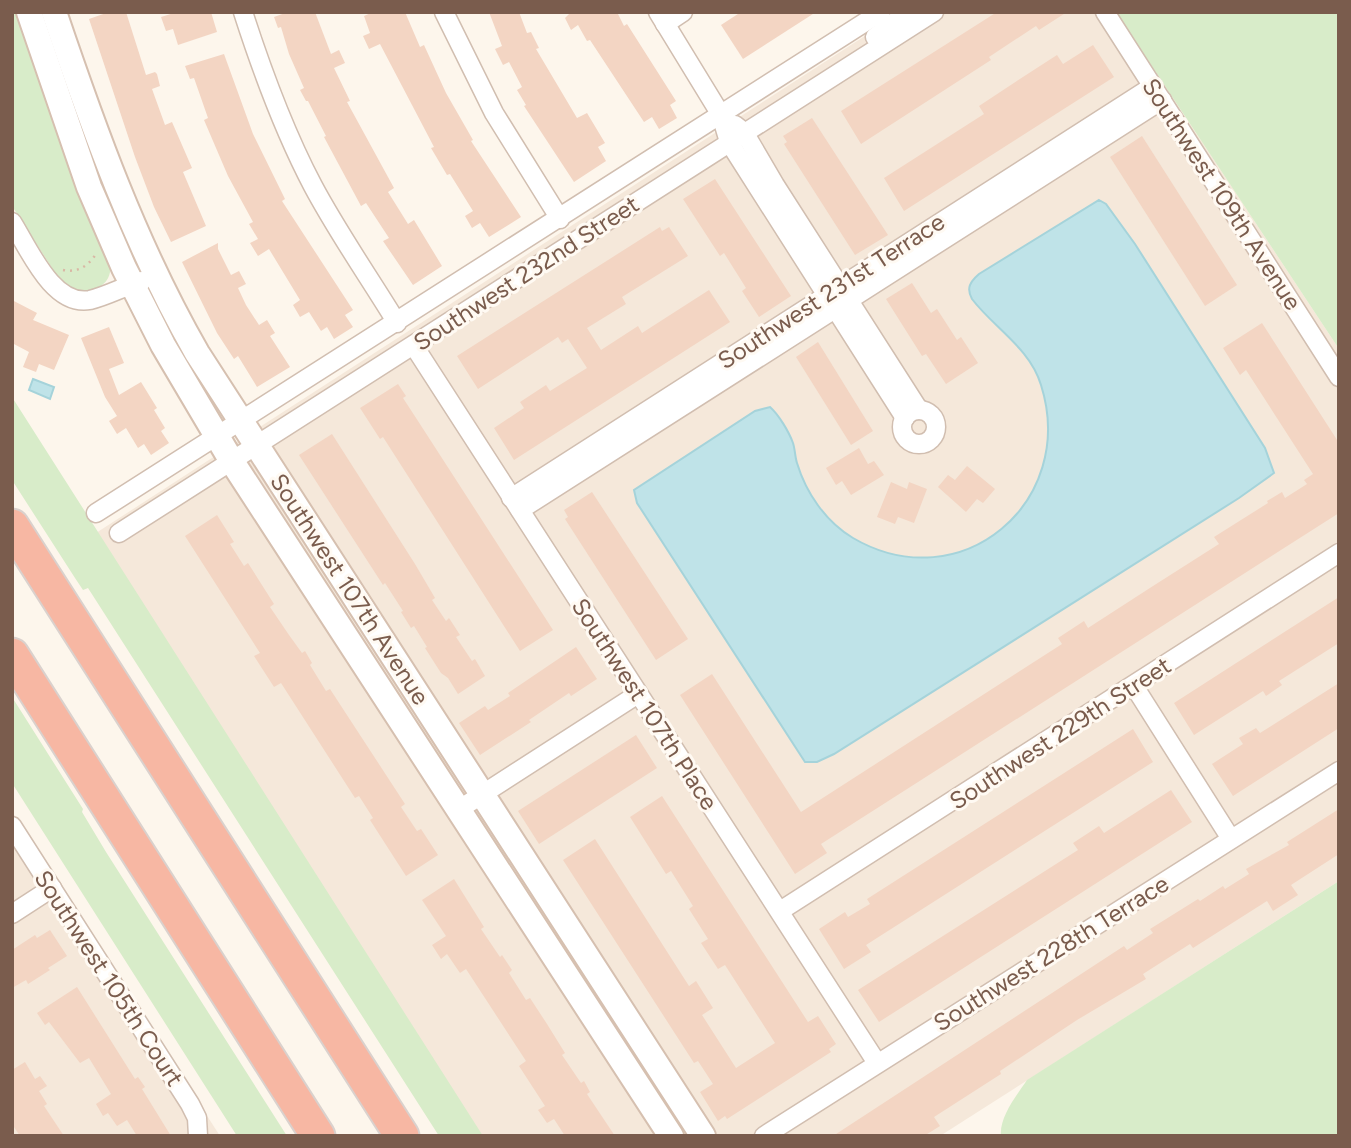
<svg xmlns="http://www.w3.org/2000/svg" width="1351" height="1148" viewBox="0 0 1351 1148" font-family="Figtree,sans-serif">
<rect width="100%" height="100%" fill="#fdf6ec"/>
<!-- residential -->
<g fill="#f5e8da">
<path d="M902,12H1116L1339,349V881L940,1136H482L96,533Z"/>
<path d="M12,812L220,1136H12Z"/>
</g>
<!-- green -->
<g fill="#d8ecc9">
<path d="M12,12H16C35,68 54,124 76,179C83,199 90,219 99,239C102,245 107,251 109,258C118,290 82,299 61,282L12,206Z"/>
<path d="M1116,12H1339V349Z"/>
<path d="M12,397L483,1136H439L88,588L83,590L75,578L12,480Z"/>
<path d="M12,697L83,809L82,812L106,852L287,1136H237L12,783Z"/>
<path d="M1339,881V1136H1001C999,1117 1017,1095 1027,1080Z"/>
</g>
<!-- water -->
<g fill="#bfe3e8" stroke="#a5d3da" stroke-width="2">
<path d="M1099,200L1106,204L1135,244L1265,448L1274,473L1239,498L834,754L817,762H805L637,503L634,490L755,411L770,407C779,415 789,432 793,443C795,449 795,457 797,463C806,493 826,522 853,538C961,601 1078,502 1041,385C1030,348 994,328 972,299C966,288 970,282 979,274Z"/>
<path d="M33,379L54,387L50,399L29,390Z"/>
</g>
<!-- building -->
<g fill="#f3d5c3">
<path d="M109,12H126L146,75L155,72L157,74L160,86L152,89L165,125L172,122L192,168L183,172L206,226L171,242L154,207L135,157L89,19Z"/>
<path d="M177,12H211L217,32L178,45L173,29L166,31L161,17Z"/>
<path d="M288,12H315L331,54L339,50L345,63L334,68L350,101L347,102L394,188L388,192L408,224L414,220L442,266L413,285L383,241L389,238L366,203L361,206L324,137L326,136L308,101H306L300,90L304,88L289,54L281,27L278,28L274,17Z"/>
<path d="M373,12H405L420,47L424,45L446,93L473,140L471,141L521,217L489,237L480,223L472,228L465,216L473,211L450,174L447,175L431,148L434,147L380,44L369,49L363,36L370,33L364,16Z"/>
<path d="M489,12H519L527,33L531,32L539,48L536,49L577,118L587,113L605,143L598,147L606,161L574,182L524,106L526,105L517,90L522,87L509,62L503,65L495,49L502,46Z"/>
<path d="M571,12H617L624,26L627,24L676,101L670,105L677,118L659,129L652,117L644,122L590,40L587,41L578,25L571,30L565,18Z"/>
<path d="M741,12H816L743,59L721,25Z"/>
<path d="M997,12H1067L1039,30L1036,26L989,57L991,60L861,144L841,111Z"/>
<path d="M1093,45L1114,77L904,211L884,178L984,114L979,106L1026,75L1057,55L1063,64Z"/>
<path d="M224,54L253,134L285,199L282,201L353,310L345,315L353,327L334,339L327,327L321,331L309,312L300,317L293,305L300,300L269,249L258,256L250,243L258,239L249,224L253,222L228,176L204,120L208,118L194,78L190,79L185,66Z"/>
<path d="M812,118L888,235L855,255L784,144L787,142L783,136Z"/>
<path d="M1142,136L1237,285L1205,306L1110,157Z"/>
<path d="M715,179L791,296L759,317L742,291L746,288L724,253L720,256L683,199Z"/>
<path d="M660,227L662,231L669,227L688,256L622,297L626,304L587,328L601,350L638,326L642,333L709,290L730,322L514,460L494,428L524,408L520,402L546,385L550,391L587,368L568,339L562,343L558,337L478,389L457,356Z"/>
<path d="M218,243V249L231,275L239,271L246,284L238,288L246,305L259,325L267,320L275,333L270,336L290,367L257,387L238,356L234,359L217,333L182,262Z"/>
<path d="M912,283L931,313L937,309L957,340L961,337L978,363L946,384L926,354L922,356L886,299Z"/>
<path d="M12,300L37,313L33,320L69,335L54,370L39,364L36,372L23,367L29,352L12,343Z"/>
<path d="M1262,323L1339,443V513L821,844L827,853L795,874L680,695L712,674L801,812L1062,644L1058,638L1084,621L1088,628L1153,586L1219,544L1214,537L1268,503L1267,501L1282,492L1285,498L1307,484L1304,480L1313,474L1246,370L1240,375L1223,348Z"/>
<path d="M109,327L124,363L109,369L119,395L141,382L157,408L154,410L165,428L161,431L169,443L151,455L144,444L138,448L126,428L117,434L109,421L117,416L105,397L81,338Z"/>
<path d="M818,342L873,431L851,445L796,357Z"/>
<path d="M398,384L406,396L403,398L418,421L553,630L520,651L383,437L380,439L360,408Z"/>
<path d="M332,434L415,564L435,598L432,600L446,621L449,618L460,635L456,637L472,661L475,659L485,676L458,694L448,678L441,673L425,648L427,647L414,626L411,628L401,612L403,611L385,583L383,585L299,455Z"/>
<path d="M859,448L868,464L874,461L884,475L851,495L842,481L836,485L826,468Z"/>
<path d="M967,466L995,489L983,503L977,499L966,512L938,487L948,475L955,480Z"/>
<path d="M891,482L907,489L909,482L927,489L914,523L898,517L895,524L877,517Z"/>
<path d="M592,492L688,639L656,660L565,519L568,517L564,510Z"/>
<path d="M217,515L234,542L230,544L244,566L248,563L274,604L270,607L289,635L302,653L305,651L312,663L310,665L326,691L330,689L405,804L401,807L417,831L421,829L438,855L406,876L370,820L373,818L359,796L355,798L281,683L274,687L254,656L260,653L185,536Z"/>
<path d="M1339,597V643L1279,681L1282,685L1266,696L1263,691L1194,735L1174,703Z"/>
<path d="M576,647L597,679L571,696L569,693L529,720L531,722L480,755L459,723L485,706L488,710L510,696L508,693Z"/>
<path d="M1339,683V728L1233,796L1212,764L1243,744L1239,738L1256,728L1260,733Z"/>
<path d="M1133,729L1153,762L866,945L871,952L844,969L819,929L845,912L848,917L870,904L867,899Z"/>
<path d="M636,735L657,768L539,844L518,811Z"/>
<path d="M1171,790L1192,822L879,1022L858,990L1078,850L1073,843L1099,826L1104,833Z"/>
<path d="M662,796L808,1022L818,1016L836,1044L829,1049L831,1052L727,1119L725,1116L718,1121L700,1092L713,1084L698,1061L694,1063L563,860L595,839L689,986L696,981L713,1008L702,1015L736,1068L775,1043L725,965L718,969L701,943L708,939L689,909L693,906L671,871L666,874L630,817Z"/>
<path d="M1339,809V854L1291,885L1298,895L1273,911L1267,901L1193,948L1190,944L1143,974L1146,979L1077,1020L1000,1071L1001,1074L934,1117L940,1126L924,1136H833L1124,946L1127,950L1153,933L1150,929L1198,899L1200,901L1223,886L1225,889L1249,874L1246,869L1289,845L1287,842Z"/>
<path d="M454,879L484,927L481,929L500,957L502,955L512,970L509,973L526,1000L530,998L547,1024L565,1053L562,1055L581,1083L584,1081L590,1092L587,1094L615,1136H565L554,1119L547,1123L538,1110L545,1106L519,1066L526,1061L466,969L460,973L447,954L441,959L432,945L446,936L422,900Z"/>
<path d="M50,930L67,956L48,968L50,970L28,984L26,980L12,988V950L35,935L37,938Z"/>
<path d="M77,987L135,1079L138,1077L145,1087L142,1089L171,1136H137L127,1120L117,1126L108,1113L103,1116L96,1104L111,1094L89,1058L80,1063L49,1022L45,1025L37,1013Z"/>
<path d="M25,1062L35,1079L40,1076L47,1086L39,1091L47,1104L44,1106L64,1136H20L12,1124V1070Z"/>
</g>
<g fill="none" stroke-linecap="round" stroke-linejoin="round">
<defs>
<g id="street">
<path d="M243,12C262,71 284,131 313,186C338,233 369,277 397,323"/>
<path d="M444,12L494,113L560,219"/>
<path d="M658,12L721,115L729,142L905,418"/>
<path d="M1105,12L1339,377"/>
<path d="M665,24L683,12"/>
<path d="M875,37L908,12"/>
<path d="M735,125L744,132L775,185L919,410"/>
<path d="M12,222C29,249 53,307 90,300C107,296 125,286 142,281"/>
<path d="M414,346L877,1063"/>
<circle cx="919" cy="427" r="17"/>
<path d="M511,498L1153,86"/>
<path d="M520,510L1162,100"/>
<path d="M96,513L881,12"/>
<path d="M119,533L934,12"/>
<path d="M1134,686L1231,839"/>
<path d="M458,810L638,694"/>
<path d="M12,826L190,1104L197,1118L198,1136"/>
<path d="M780,911L1339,553"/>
<path d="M12,914L52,888"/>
<path d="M764,1136L1339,771"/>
</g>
<g id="secondary">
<path d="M29,12L89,187L124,268L163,345L231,460L671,1136"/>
<path d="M54,12C94,130 135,245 197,353L703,1136"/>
</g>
<g id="highway">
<path d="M12,526L402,1136"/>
<path d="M12,655L318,1136"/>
</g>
</defs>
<!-- street casing -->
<use href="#street" stroke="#d1beb0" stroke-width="21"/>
<!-- secondary casing -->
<use href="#secondary" stroke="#d6c0b0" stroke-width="28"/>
<!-- highway casing -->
<use href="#highway" stroke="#dad1cd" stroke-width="37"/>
<!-- path -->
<path stroke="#d9b8a5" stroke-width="2.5" stroke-dasharray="2 5" stroke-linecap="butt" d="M63,270C78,273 88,266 96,254"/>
<!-- street -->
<use href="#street" stroke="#fff" stroke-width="18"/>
<!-- secondary -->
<use href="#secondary" stroke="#fff" stroke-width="24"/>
<!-- highway -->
<use href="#highway" stroke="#f7b7a3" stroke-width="33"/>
</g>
<g text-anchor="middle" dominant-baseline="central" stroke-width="6" stroke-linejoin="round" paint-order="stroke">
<!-- street labels -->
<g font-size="24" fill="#7a5c4d" stroke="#fffaf3">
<text transform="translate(1222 194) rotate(57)">Southwest 109th Avenue</text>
<text transform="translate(526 273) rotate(-33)">Southwest 232nd Street</text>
<text transform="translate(831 291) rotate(-33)">Southwest 231st Terrace</text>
<text transform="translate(350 589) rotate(57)">Southwest 107th Avenue</text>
<text transform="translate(645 704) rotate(57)">Southwest 107th Place</text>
<text transform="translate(1060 733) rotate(-33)">Southwest 229th Street</text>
<text transform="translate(1051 953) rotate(-32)">Southwest 228th Terrace</text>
<text transform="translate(109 978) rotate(57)">Southwest 105th Court</text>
</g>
</g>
<!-- border -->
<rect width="1351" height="1148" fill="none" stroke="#7a5c4d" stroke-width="28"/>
</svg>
